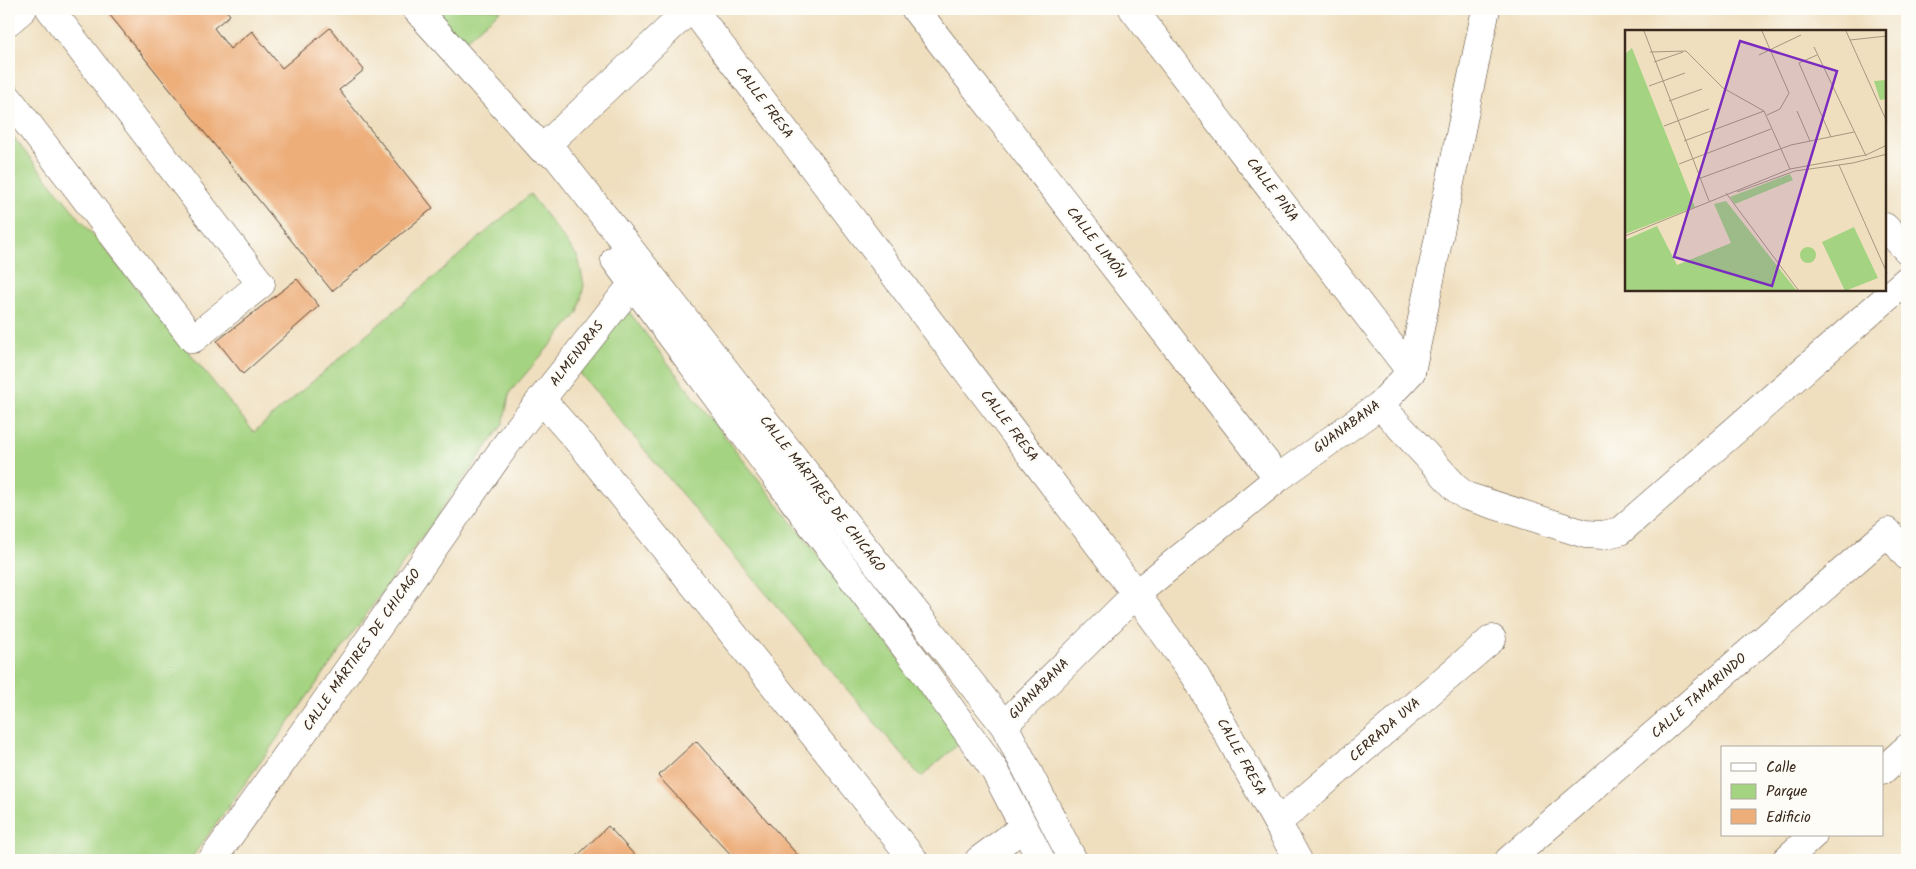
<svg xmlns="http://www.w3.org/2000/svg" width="1916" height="869" viewBox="0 0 1916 869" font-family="Kalam,sans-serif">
<rect width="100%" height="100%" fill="#fdfcf7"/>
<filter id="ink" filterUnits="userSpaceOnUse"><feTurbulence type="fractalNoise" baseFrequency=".02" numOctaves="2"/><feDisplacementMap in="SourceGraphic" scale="10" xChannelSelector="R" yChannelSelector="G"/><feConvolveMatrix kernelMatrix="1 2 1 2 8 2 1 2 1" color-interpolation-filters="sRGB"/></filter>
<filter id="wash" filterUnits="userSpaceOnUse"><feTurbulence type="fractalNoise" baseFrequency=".0096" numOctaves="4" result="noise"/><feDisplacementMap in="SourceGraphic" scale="20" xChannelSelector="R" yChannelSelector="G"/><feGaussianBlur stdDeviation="1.12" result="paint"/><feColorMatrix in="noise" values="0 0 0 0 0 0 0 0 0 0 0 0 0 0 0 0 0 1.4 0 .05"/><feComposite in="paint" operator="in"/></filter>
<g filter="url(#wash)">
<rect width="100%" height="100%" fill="#efdfbf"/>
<!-- green -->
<g fill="#a4d381" stroke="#707e50">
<path d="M424,9H502L455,49Z"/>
<path d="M9,132L254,432L530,194L578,257L584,285L578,313L510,392L503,424L190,860H9Z"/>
<path d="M627,309L693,396L963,740L921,777L578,371Z"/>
</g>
<g id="blocks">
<!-- building -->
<g fill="#edae7a">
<path d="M105,9H225L230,15L214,28L230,49L252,31L282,68L330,28L364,70L339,90L433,208L332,291Z"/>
<path d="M297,279L319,306L243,374L217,341Z"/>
<path d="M696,741L802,860H736L658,776Z"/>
<path d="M608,826L639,860H573Z"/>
</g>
</g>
</g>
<g filter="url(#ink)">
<use href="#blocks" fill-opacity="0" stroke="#564536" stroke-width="1"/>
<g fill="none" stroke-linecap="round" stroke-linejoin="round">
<defs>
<g id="minor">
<path d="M416,9L542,149L556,155L1004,725L1073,860"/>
<path d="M693,9L1136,594L1196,677L1298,860"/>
<path d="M915,9L1278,478"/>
<path d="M1133,9L1411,372"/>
<path d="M9,21L23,9"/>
<path d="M9,99L193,339L261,284L50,9"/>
<path d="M542,149L690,9"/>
<path d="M1885,227L1907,250"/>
<path d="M615,260L793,500L925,673L995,771L1041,860"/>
<path d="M541,399L586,450L914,860"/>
<path d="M1380,405L1458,490L1466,496L1585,534L1603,535L1620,531L1907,280"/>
<path d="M1004,725L1136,594L1278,478L1380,405L1411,372L1486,9"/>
<path d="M1882,771L1907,748"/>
<path d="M1278,822L1492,639"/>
<path d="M212,860L326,701L510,439L643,271"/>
<path d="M979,860L1024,827"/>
<path d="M1509,860L1888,532L1907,556"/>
<path d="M1786,860L1813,835"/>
</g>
</defs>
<!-- minor casing -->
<use href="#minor" stroke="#564536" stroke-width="29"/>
<!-- minor -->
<use href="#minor" stroke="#fff" stroke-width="28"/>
</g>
</g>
<g text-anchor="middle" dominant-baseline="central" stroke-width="4.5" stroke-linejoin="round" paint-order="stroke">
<!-- street labels -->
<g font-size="14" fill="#3b2a1e" stroke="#fdfcf7">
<text transform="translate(764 103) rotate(53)">CALLE FRESA</text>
<text transform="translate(1272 190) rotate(53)">CALLE PIÑA</text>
<text transform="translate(1096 243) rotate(52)">CALLE LIMÓN</text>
<text transform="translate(577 354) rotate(-52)">ALMENDRAS</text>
<text transform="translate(1009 426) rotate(53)">CALLE FRESA</text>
<text transform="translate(1347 427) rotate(-36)">GUANABANA</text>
<text transform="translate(822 494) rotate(52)">CALLE MÁRTIRES DE CHICAGO</text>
<text transform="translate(362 650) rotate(-55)">CALLE MÁRTIRES DE CHICAGO</text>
<text transform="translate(1039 689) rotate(-45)">GUANABANA</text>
<text transform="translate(1699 696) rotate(-41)">CALLE TAMARINDO</text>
<text transform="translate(1385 730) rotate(-41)">CERRADA UVA</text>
<text transform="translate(1241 757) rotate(61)">CALLE FRESA</text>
</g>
</g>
<!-- overview -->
<g transform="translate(1625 30)">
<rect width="261" height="261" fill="#efdfbf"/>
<path d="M7,18L70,177L0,204V24ZM261,50V69L255,70L249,51ZM165,144L168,150L110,174L105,167ZM101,171L172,261H0V210L32,196L52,235L106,213L89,174ZM229,197L253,248L220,261L197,212ZM175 225a8 8 0 1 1 16 0a8 8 0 1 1-16 0Z" fill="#a4d381"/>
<path fill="none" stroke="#a7977f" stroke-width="1" d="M19,1L84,171M137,1L164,63L155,79L142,85M221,1L262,92M225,10L262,6M189,17L241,126M61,21L98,58L139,81L165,139M25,22L61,21M134,25L176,5M192,25L174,33L206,107M29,32L58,22M24,56L60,43M44,71L77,59M172,81L185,111M39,96L84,79M59,111L139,81M54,134L146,99M214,135L262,243M73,149L166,115L229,102M112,162L170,141L228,133L262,124M101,163L174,261M0,206L165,139L241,125L262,115"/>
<path fill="#7b2cbf" fill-opacity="0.15" stroke="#7b2cbf" stroke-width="2.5" d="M115,11L212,41L147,256L49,227Z"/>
<rect width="261" height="261" fill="none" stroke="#3b2a1e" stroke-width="2.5"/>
</g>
<!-- margin -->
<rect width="1916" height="869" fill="none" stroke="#fdfcf7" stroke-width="30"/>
<!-- legend -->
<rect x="1721" y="746" width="162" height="90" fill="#fdfcf7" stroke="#afa8a0"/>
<rect x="1731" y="763" width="25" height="8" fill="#ffffff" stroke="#afa8a0"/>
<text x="1766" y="772" font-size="15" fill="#3b2a1e">Calle</text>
<rect x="1731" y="784" width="25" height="15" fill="#a4d381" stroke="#afa8a0"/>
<text x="1766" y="796" font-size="15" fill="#3b2a1e">Parque</text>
<rect x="1731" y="809" width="25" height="15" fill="#edae7a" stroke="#afa8a0"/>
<text x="1766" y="822" font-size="15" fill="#3b2a1e">Edificio</text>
</svg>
